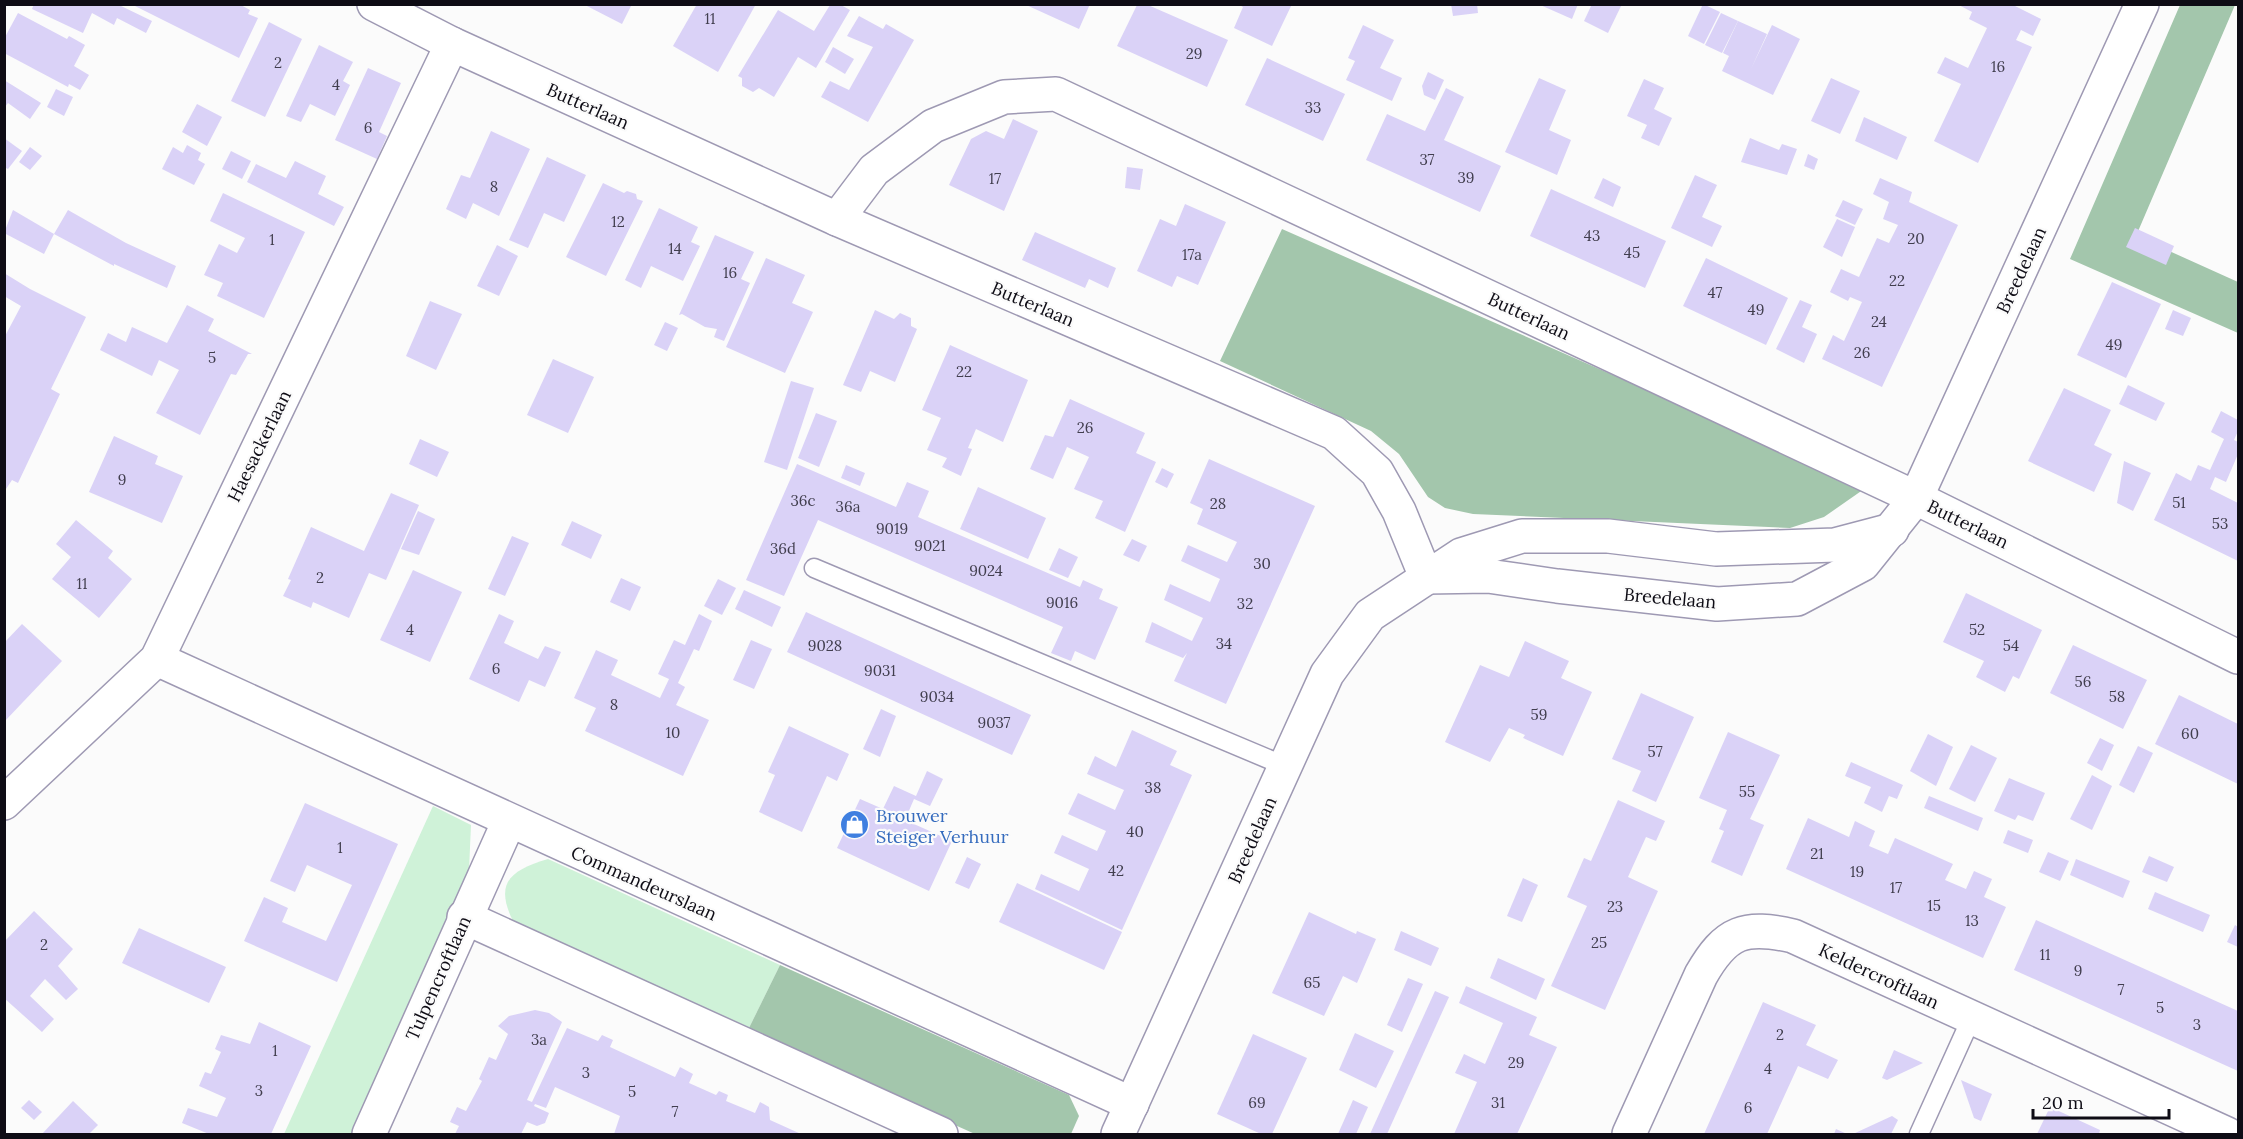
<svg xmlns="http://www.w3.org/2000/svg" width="2243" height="1139" viewBox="0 0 2243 1139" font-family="Lora,serif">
<rect width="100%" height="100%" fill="#fbfbfb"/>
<!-- green -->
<g fill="#cff2d8">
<path d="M433,806L471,825L469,870L351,1134H284Z"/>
<path d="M548,859L780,965L747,1032L515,925C494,885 507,871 548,859Z"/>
</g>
<!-- forest -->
<g fill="#a3c6ac">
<path d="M2180,5H2235L2136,236L2238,282V333L2070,259Z"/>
<path d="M1282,229L1867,487L1824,517L1790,528L1473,514L1445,508L1428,497L1399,454L1371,431L1220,361Z"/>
<path d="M780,965L1069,1095L1079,1116L1071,1134H975L747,1032Z"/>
</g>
<!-- building -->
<g fill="#dad2f7">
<path d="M34,4H117L152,21L146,33L117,18L114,25L92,13L83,33L32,9Z"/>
<path d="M131,4H239L250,10L248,14L258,18L239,58Z"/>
<path d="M583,4H632L622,24Z"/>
<path d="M697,4H756L718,72L673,46Z"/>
<path d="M1024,4H1090L1079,29Z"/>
<path d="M1238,4H1292L1272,46L1234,28L1243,7Z"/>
<path d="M1451,4H1477L1478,13L1453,16Z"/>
<path d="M1538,4H1578L1572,19Z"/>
<path d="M1592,4H1622L1608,33L1584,21Z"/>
<path d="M1703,4L1720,12L1704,44L1688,36Z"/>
<path d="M1957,4H2011L2041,19L2033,36L2021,30L2016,40L2032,47L1978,163L1934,141L1961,84L1937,73L1945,57L1968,68L1987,28L1969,19L1972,12Z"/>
<path d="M830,5H841L850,10L816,68L798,57L774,97L759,88L753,92L742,86V78L738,76L778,10L814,31Z"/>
<path d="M1137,5H1148L1228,40L1207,87L1117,46Z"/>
<path d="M18,13L67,39L69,36L85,45L74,66L89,75L80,90L69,84L68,87L4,53V39Z"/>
<path d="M1721,13L1738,21L1722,53L1705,45Z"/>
<path d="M859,16L883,29L886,24L914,40L868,122L821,97L830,81L849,90L873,47L847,36Z"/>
<path d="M1738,21L1767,34L1751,69L1772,25L1800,39L1773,95L1722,71L1729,56L1723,53Z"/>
<path d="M269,22L302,39L265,117L231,101Z"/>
<path d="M1363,25L1394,40L1380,68L1402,78L1392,101L1346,80L1355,61L1348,58Z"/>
<path d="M319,45L353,62L343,81L350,85L335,116L310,104L301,122L286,116Z"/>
<path d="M833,47L854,59L845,74L825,62Z"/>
<path d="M1267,58L1345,94L1323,141L1245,105Z"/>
<path d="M368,68L401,83L379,132L387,136L377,159L335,140Z"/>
<path d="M1428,72L1444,80L1435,100L1424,95L1422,86Z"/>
<path d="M1539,78L1566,90L1549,130L1571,140L1557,175L1505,152Z"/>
<path d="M1831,78L1860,91L1840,134L1811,121Z"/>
<path d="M1644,79L1664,88L1654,109L1672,118L1659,146L1641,138L1647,125L1627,116Z"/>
<path d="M4,80L41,103L30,119L8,103L4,108Z"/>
<path d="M1446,88L1464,97L1444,140L1501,166L1480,212L1366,160L1387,114L1425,131Z"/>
<path d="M56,89L73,97L64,116L47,107Z"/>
<path d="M197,104L222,117L207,146L182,132Z"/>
<path d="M1864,117L1907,137L1897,160L1855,141Z"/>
<path d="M1013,119L1038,131L1004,211L949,185L971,139L986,131L1004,139Z"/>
<path d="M491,131L530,149L499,216L473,203L466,219L446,209L461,175L470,178Z"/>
<path d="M4,138L22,151L8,169L4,167Z"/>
<path d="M1750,138L1779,150L1782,144L1797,149L1787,175L1741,162Z"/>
<path d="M187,145L201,153L198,160L205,164L194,185L162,169L173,147L183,153Z"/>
<path d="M30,147L42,156L30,170L19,162Z"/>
<path d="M231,151L251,161L242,179L222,169Z"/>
<path d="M1808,154L1818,159L1814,170L1804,166Z"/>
<path d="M547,157L586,175L564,222L544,213L528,248L509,240Z"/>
<path d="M295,161L326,176L318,194L344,207L334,226L247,182L256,164L286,178Z"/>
<path d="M1127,167L1143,169L1140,190L1125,188Z"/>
<path d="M1695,175L1717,185L1702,217L1722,226L1712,247L1671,228Z"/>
<path d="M1603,178L1621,187L1613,207L1594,198Z"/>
<path d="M1880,178L1912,192L1909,202L1958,225L1882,387L1822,359L1833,335L1844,341L1862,302L1850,297L1848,301L1830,292L1841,269L1859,277L1877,238L1889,243L1898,225L1883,219L1889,202L1873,194Z"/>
<path d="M603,183L624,193L627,191L636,194L637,199L643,201L606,276L566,257Z"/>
<path d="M1551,189L1666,241L1645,288L1530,236Z"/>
<path d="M223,193L305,232L264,318L217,296L223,283L204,275L219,244L237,253L245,238L210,221Z"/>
<path d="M1843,200L1863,209L1855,225L1835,216Z"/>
<path d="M1185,204L1226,222L1198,285L1177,276L1172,287L1137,271L1160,219L1176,226Z"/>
<path d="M659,208L698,227L691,242L700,246L683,281L651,266L641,288L625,280Z"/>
<path d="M13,210L54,234L44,254L4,233Z"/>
<path d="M68,210L126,243L176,266L167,288L114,264V266L54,234Z"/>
<path d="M1837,219L1855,227L1842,257L1823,247Z"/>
<path d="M2135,228L2174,246L2166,265L2126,247Z"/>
<path d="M1035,232L1116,268L1108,288L1089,279L1085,288L1022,260Z"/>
<path d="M715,235L754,252L741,279L750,283L724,341L714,337L717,329L705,327L682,314L679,315Z"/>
<path d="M497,245L518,256L499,296L477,286Z"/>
<path d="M766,258L805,275L792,303L813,312L785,373L726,347Z"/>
<path d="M1706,258L1788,298L1766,345L1683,306Z"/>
<path d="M4,273L30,289L86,317L51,389L60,394L18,483L12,480L4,492V338L21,306L4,296Z"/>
<path d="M2112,282L2161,304L2126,378L2077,355Z"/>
<path d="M1800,300L1812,305L1802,327L1817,334L1804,363L1776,349Z"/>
<path d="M430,301L462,314L436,370L406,356Z"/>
<path d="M187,305L214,319L208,331L252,354H248L236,375L231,374L200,435L156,413L179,370L159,360L152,376L100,350L108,333L126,342L132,327L167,343Z"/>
<path d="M875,310L894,319L900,313L911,318V326L917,329L895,382L870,371L861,392L843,385Z"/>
<path d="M2173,310L2191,318L2183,336L2165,329Z"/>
<path d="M665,322L678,328L667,351L654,345Z"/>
<path d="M950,345L1028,380L1003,442L976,429L968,448L972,449L961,476L942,467L947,458L927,450L941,418L922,410Z"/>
<path d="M553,359L594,377L568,433L527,415Z"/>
<path d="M791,381L814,388L787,470L764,462Z"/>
<path d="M2128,385L2165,403L2156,421L2119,404Z"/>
<path d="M2064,388L2111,410L2094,445L2112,454L2094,492L2028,461Z"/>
<path d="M1070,399L1145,433L1136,453L1156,462L1125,532L1095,518L1103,501L1074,489L1089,457L1067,447L1053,479L1030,469L1045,435L1053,437Z"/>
<path d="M2221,411L2238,420V431L2234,440L2238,442V454L2226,482L2215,477L2210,489L2238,503V561L2154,520L2176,473L2191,481L2198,465L2210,470L2224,439L2211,432Z"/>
<path d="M816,413L837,421L819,467L798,458Z"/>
<path d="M114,436L158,456L155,464L183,476L162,523L89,492Z"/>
<path d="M420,439L449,452L437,477L409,464Z"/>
<path d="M1209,459L1315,506L1226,704L1174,681L1187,653L1183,658L1145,642L1152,622L1192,641L1203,618L1164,600L1170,584L1210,602L1220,579L1181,561L1188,545L1227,562L1237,542L1197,524L1203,509L1190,503Z"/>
<path d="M2124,461L2151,473L2133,511L2117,503Z"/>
<path d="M797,464L896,507L907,482L929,491L918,517L1080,587L1083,580L1103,589L1099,599L1118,607L1095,660L1075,651L1071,661L1051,653L1063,627L818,520L784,596L746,580Z"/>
<path d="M846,465L865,473L860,486L841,478Z"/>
<path d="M1162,468L1174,474L1167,488L1155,482Z"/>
<path d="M978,487L1046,518L1028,559L960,529Z"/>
<path d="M391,493L419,505L386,580L369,573L349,618L313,602L311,608L283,596L291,580L288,579L311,527L364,551Z"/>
<path d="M418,511L435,519L419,555L401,549Z"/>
<path d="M76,520L113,551L108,558L132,579L99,618L52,579L71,557L56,544Z"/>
<path d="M572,521L602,535L591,559L561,545Z"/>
<path d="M512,536L529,543L505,596L488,589Z"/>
<path d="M1132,539L1147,546L1139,562L1123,555Z"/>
<path d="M1059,548L1078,557L1068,578L1049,570Z"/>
<path d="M413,570L462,592L430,662L380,640Z"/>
<path d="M621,578L641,587L630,611L610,602Z"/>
<path d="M718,579L736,588L722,615L704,606Z"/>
<path d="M744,590L781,607L772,627L735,609Z"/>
<path d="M1966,593L2042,630L2019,679L2013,676L2005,692L1976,677L1984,661L1943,642Z"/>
<path d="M806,612L1031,715L1012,755L787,652Z"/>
<path d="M499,614L514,621L504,643L538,659L545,646L561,652L545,687L529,680L519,702L469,679Z"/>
<path d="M699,614L712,621L699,651L694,649L678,683L685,687L676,705L709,720L683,776L585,731L596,708L574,698L596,650L618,660L611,675L660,698L669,679L658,674L674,640L685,645Z"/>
<path d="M22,624L62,661L4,722V643Z"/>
<path d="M751,640L772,649L754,689L733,680Z"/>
<path d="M1525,641L1569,661L1561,678L1592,692L1563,756L1523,738L1525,735L1509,728L1490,762L1445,742L1480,665L1509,677Z"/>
<path d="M2073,645L2147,680L2123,729L2050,693Z"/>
<path d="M1641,693L1694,717L1656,802L1632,791L1641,771L1612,759Z"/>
<path d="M2179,695L2238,724V784L2155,744Z"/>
<path d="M881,709L896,716L880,757L863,749Z"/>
<path d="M789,726L849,754L837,781L827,776L802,832L759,812L775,775L768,772Z"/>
<path d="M1132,730L1177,751L1170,765L1192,775L1122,930L1035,889L1041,874L1079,891L1089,869L1054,853L1062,835L1097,851L1106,831L1068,814L1078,793L1115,810L1124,790L1087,774L1095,756L1116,767Z"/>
<path d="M1728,732L1780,755L1750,819L1764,825L1742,876L1711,862L1724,831L1719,829L1727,810L1699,798Z"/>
<path d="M1928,734L1953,747L1936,786L1910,771Z"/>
<path d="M2100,738L2114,745L2102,771L2087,763Z"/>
<path d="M1971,745L1997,758L1975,802L1949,789Z"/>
<path d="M2138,746L2153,753L2134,793L2119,785Z"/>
<path d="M1851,762L1903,785L1897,799L1889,796L1882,812L1864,803L1871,787L1845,776Z"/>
<path d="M927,771L943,779L930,806L914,799L905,820L952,841L929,891L837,848L860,799L883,809L894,786L916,796Z"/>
<path d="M2092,775L2112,786L2092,830L2070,819Z"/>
<path d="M2009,778L2045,793L2033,821L2018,815L2015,820L1994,811Z"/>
<path d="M1929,796L1983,818L1978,831L1924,808Z"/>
<path d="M1618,800L1665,821L1656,841L1646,837L1628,877L1658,891L1605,1010L1551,986L1587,906L1567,897L1584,858L1591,861Z"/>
<path d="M305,803L398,844L337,982L244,941L264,897L288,908L282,922L326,941L352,885L307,865L295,892L270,881Z"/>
<path d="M1808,818L1849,837L1855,821L1875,831L1869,846L1888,854L1895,838L1953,864L1945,880L1966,889L1974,871L1992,879L1984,897L2006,907L1983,958L1786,869Z"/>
<path d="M2008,830L2033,840L2028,853L2003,843Z"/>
<path d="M2048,852L2069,861L2060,881L2039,872Z"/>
<path d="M2149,856L2174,867L2167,882L2142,872Z"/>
<path d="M967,857L981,864L969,889L955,883Z"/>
<path d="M2076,859L2130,881L2123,898L2070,875Z"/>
<path d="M1523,878L1538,885L1522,922L1507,916Z"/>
<path d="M1017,883L1122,932L1104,970L999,922Z"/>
<path d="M2155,892L2210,915L2203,932L2148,909Z"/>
<path d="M34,911L73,949L58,966L78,989L66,1000L45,979L30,996L54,1019L42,1032L4,998V942Z"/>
<path d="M1309,912L1356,934L1357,931L1376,939L1357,983L1343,976L1324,1016L1272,993Z"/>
<path d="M2036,920L2238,1011V1071L2014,970Z"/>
<path d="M2235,925L2238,927V947L2227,942Z"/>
<path d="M139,928L226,967L209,1003L122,963Z"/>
<path d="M1401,931L1439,948L1431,966L1394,950Z"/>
<path d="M1498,958L1545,979L1536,1000L1490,978Z"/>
<path d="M1408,978L1423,984L1402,1032L1387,1025Z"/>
<path d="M1466,986L1537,1017L1529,1035L1557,1047L1517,1134H1454L1477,1082L1455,1073L1464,1054L1485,1064L1503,1023L1459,1003Z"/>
<path d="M1435,991L1449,997L1387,1134H1370Z"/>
<path d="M1763,1002L1816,1025L1806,1045L1838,1060L1828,1079L1798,1066L1767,1134H1704Z"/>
<path d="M535,1010L549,1013L562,1022L527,1100L532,1102L567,1028L598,1041L602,1035L613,1040L610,1047L675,1077L680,1067L693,1074L689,1083L716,1095L719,1091L728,1095L726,1101L755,1113L760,1102L769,1107L770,1120L801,1134H614L620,1116L555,1087L546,1108L535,1104L534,1106L549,1113L545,1123L537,1126L527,1122L521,1134H455L459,1126L450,1122L457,1107L466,1111L482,1081L479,1079L489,1057L496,1060L508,1034L498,1026L509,1016Z"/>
<path d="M259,1022L311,1046L271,1134H209L182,1123L188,1108L217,1117L226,1098L199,1086L205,1072L211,1074L221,1052L215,1049L221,1035L250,1044Z"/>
<path d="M1355,1033L1394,1051L1376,1088L1339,1070Z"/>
<path d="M1253,1034L1307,1058L1272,1134H1261L1217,1114Z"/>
<path d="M1894,1050L1923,1063L1887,1080L1882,1078Z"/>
<path d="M1961,1080L1992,1094L1981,1121L1974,1118Z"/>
<path d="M29,1100L42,1112L34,1120L21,1108Z"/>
<path d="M1353,1100L1368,1107L1356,1134H1338Z"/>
<path d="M73,1101L98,1125L89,1134H42Z"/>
<path d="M2050,1107L2100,1130L2099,1134H2037Z"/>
<path d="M1892,1116L1898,1120L1891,1134H1853Z"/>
<path d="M1836,1129L1847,1134H1834Z"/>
</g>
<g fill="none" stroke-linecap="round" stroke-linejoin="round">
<defs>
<g id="lane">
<path d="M814,568L1285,766"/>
<path d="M1919,1134L1971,1019"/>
</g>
<g id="street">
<path d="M374,4L452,44L837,219L1334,433L1377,472L1399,511L1426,577"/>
<path d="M837,219L874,170L933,126L1004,97L1056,94L1916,498L2238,657"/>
<path d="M1426,577L1488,576L1557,586L1717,604L1797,599L1863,564L1916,498L2142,4"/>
<path d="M157,659L1132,1104"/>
<path d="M4,803L157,659L452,44"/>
<path d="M464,917L941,1134"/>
<path d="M369,1134L509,821"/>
<path d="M1118,1134L1327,674L1370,615L1461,555L1522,536H1608L1716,549L1835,545L1892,530"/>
<path d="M1629,1134L1701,975C1726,931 1745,925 1793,936L2227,1134"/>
</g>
</defs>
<!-- lane casing -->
<use href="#lane" stroke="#9e99b3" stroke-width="21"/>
<!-- street casing -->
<use href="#street" stroke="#9e99b3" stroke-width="36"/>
<!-- lane -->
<use href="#lane" stroke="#fff" stroke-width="18"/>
<!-- street -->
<use href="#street" stroke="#fff" stroke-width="33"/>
</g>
<!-- icons -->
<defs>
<symbol id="shop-disc" viewBox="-11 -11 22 22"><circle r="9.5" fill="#3f7fe0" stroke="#fbfbfb"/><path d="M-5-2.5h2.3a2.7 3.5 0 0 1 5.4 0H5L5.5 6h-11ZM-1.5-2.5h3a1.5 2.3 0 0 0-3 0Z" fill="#fff"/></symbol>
</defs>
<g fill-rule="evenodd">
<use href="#shop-disc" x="838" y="808" width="33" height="33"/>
</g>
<g text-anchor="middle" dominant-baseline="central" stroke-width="4.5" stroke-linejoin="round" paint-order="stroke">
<!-- number labels -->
<g font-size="15" fill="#413e4e">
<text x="710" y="18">11</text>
<text x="1194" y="53">29</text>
<text x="278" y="62">2</text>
<text x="1998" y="66">16</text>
<text x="336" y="84">4</text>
<text x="1313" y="107">33</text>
<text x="368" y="127">6</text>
<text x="1427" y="159">37</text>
<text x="1466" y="177">39</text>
<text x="995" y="178">17</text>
<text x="494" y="186">8</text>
<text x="618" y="221">12</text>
<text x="1592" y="235">43</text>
<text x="1916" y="238">20</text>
<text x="272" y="239">1</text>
<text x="675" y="248">14</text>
<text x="1632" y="252">45</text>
<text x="1192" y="254">17a</text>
<text x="730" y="272">16</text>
<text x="1897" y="280">22</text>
<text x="1715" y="292">47</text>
<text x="1756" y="309">49</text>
<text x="1879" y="321">24</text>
<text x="2114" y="344">49</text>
<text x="1862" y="352">26</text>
<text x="212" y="357">5</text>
<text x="964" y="371">22</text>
<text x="1085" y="427">26</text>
<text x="122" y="479">9</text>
<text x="803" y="500">36c</text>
<text x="2179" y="502">51</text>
<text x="1218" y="503">28</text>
<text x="848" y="506">36a</text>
<text x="2220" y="523">53</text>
<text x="892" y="528">9019</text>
<text x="930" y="545">9021</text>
<text x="783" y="548">36d</text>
<text x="1262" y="563">30</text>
<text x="986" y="570">9024</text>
<text x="320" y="577">2</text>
<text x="82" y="583">11</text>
<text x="1062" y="602">9016</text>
<text x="1245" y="603">32</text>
<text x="410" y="629">4</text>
<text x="1977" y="629">52</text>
<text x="1224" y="643">34</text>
<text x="825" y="645">9028</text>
<text x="2011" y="645">54</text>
<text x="496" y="668">6</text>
<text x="880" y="670">9031</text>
<text x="2083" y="681">56</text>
<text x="937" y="696">9034</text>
<text x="2117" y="696">58</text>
<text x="614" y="704">8</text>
<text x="1539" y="714">59</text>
<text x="994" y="722">9037</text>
<text x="673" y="732">10</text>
<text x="2190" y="733">60</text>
<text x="1655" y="751">57</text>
<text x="1153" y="787">38</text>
<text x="1747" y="791">55</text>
<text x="1135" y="831">40</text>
<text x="340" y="847">1</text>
<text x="1817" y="853">21</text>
<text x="1116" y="870">42</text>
<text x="1857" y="871">19</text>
<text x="1896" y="887">17</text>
<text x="1934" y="905">15</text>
<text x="1615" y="906">23</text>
<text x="1972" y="920">13</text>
<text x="1599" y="942">25</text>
<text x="44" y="944">2</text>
<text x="2045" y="954">11</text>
<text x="2078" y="970">9</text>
<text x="1312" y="982">65</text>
<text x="2121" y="989">7</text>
<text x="2160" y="1007">5</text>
<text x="2197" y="1024">3</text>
<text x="1780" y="1034">2</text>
<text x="539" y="1039">3a</text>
<text x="275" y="1050">1</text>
<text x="1516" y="1062">29</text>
<text x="1768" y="1068">4</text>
<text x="586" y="1072">3</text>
<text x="259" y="1090">3</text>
<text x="632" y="1091">5</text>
<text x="1257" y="1102">69</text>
<text x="1498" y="1102">31</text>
<text x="1748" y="1107">6</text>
<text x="675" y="1111">7</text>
</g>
<!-- street labels -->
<g font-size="18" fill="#0e0c15" stroke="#fbfbfb">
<text transform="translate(588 106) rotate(24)">Butterlaan</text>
<text transform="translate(2021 270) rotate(-65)">Breedelaan</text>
<text transform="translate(1033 304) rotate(23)">Butterlaan</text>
<text transform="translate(1529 316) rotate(25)">Butterlaan</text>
<text transform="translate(259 446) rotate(-64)">Haesackerlaan</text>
<text transform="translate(1968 524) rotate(26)">Butterlaan</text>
<text transform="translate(1670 598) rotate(5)">Breedelaan</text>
<text transform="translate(1252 840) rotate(-66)">Breedelaan</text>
<text transform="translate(644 883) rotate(24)">Commandeurslaan</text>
<text transform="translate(1879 976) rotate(25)">Keldercroftlaan</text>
<text transform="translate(438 978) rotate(-66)">Tulpencroftlaan</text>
</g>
<!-- shop labels -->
<g font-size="18" fill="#366cbe" stroke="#fbfbfb" text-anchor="start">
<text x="876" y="815">Brouwer<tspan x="876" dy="21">Steiger Verhuur</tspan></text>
</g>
</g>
<!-- border -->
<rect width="2243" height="1139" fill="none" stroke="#0e0c15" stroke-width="12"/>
<!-- scale -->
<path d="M2033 1109v9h136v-9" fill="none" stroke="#0e0c15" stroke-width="3"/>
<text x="2042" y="1109" font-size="18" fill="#0e0c15" stroke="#fbfbfb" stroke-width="4.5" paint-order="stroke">20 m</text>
</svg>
